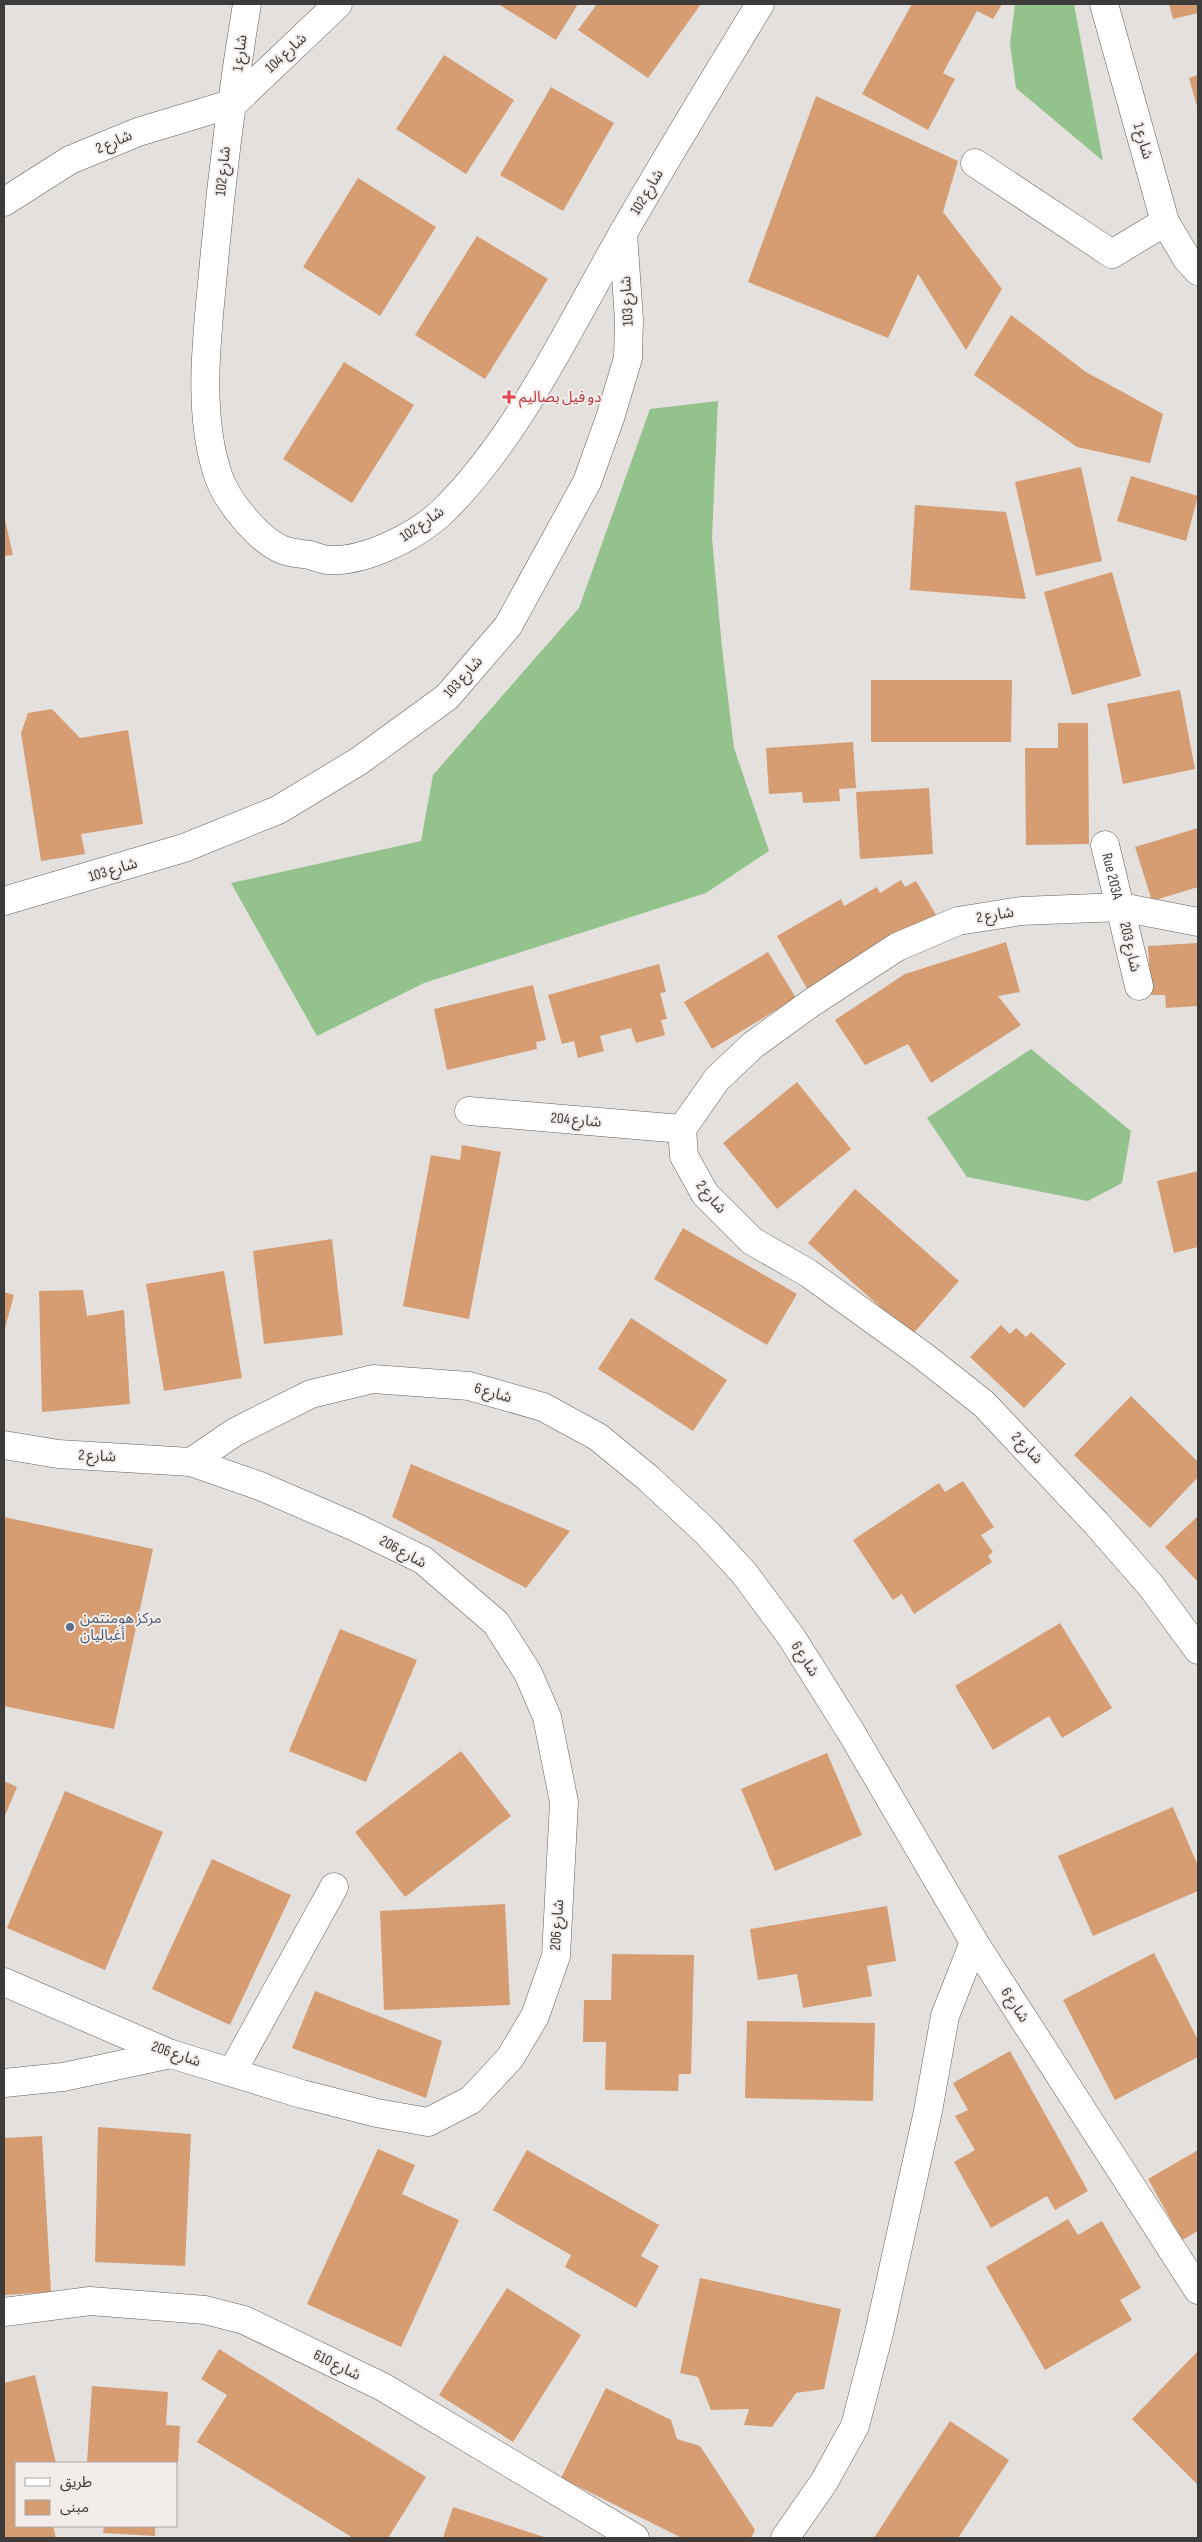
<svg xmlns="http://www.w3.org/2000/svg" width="1202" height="2542" viewBox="0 0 1202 2542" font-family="'Sofia Sans Condensed','Noto Sans Arabic',sans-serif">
<rect width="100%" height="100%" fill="#e4e0dd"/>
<!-- forest -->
<g fill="#94c28d">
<path d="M1015,4H1074L1103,161L1016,88L1010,44Z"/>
<path d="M718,401L712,538L722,648L734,748L769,851L706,893L424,983L317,1036L231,883L421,841L433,775L579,608L650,409Z"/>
<path d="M1031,1049L1131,1131L1122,1183L1088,1201L967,1177L927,1118Z"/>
</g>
<!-- building -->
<g fill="#d69d73">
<path d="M498,4H578L556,40Z"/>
<path d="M597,4H701L648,78L578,30Z"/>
<path d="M912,4H1002L993,19L977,11L943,73L955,79L928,130L862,94Z"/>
<path d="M1169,4H1198V13L1173,19Z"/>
<path d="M444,55L514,100L466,174L396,129Z"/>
<path d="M1198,75V110L1189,78Z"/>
<path d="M551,87L614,123L563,211L500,175Z"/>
<path d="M816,96L958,161L943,212L1002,289L966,350L918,274L888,338L748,282Z"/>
<path d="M358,178L436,227L380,316L303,267Z"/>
<path d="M477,236L548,279L485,379L415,335Z"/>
<path d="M1011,315L1086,372L1163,414L1150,463L1077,447L974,375Z"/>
<path d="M344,362L414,405L352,503L283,459Z"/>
<path d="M1081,467L1102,561L1036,576L1015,482Z"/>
<path d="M1131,476L1198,496L1186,541L1117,521Z"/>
<path d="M915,505L1006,512L1026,599L910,590Z"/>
<path d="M4,515L13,555L4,556Z"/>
<path d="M1112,572L1141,676L1072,695L1044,592Z"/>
<path d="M871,680H1012L1011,742H871Z"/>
<path d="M1180,690L1195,769L1123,784L1107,704Z"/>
<path d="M52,709L80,738L128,730L143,824L81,834L85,854L41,861L21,733L28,713Z"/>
<path d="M1058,723H1088L1089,844L1026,845L1025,748H1058Z"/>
<path d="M853,742L856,788L839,789L840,801L803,803L802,792L769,794L766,748Z"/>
<path d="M929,788L933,854L860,859L856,792Z"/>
<path d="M1198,828V887L1152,901L1135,847Z"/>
<path d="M901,880L905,887L916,881L938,918L809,992L777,936L841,899L844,906L877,887L880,893Z"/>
<path d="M1006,942L1020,992L998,996L1021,1025L931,1083L908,1044L865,1065L835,1020L905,974Z"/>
<path d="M1198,943V1006L1166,1008L1165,995H1151L1148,946Z"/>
<path d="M768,952L796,998L712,1049L684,1002Z"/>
<path d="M659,964L666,992L660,993L667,1019L661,1020L665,1035L636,1043L631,1028L600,1036L604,1051L578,1058L574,1041L562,1044L548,995Z"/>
<path d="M533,985L546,1040L536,1042L537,1049L447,1070L434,1009Z"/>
<path d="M797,1082L851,1149L777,1209L723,1143Z"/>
<path d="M462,1145L501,1152L469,1319L403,1306L431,1155L460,1160Z"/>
<path d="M1198,1171V1247L1174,1253L1157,1181Z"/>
<path d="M855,1189L959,1281L912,1335L808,1243Z"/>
<path d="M683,1228L797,1294L767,1345L654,1279Z"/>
<path d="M332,1239L343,1335L264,1344L253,1251Z"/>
<path d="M224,1271L242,1378L164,1391L146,1284Z"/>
<path d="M83,1290L87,1316L124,1310L130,1404L42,1412L39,1291Z"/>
<path d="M4,1292L14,1295L4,1332Z"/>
<path d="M631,1318L727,1380L693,1431L598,1369Z"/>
<path d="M1001,1325L1010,1334L1016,1328L1026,1337L1031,1332L1066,1364L1024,1408L970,1357Z"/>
<path d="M1131,1396L1198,1462V1477L1150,1528L1074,1455Z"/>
<path d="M411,1464L570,1531L526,1588L392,1517Z"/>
<path d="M963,1481L994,1527L981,1535L993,1552L988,1556L992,1562L914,1614L902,1594L893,1600L853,1540L939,1483L945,1492Z"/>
<path d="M1198,1516V1582L1165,1547Z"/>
<path d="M4,1517L153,1549L114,1729L4,1706Z"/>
<path d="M1060,1623L1112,1708L1062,1738L1049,1716L993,1750L955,1686Z"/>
<path d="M340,1629L417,1660L366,1782L289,1751Z"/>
<path d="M461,1751L511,1816L405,1897L355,1832Z"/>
<path d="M827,1753L862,1835L775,1871L741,1789Z"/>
<path d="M4,1781L17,1787L4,1818Z"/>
<path d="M65,1791L163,1832L105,1970L7,1928Z"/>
<path d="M1173,1807L1198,1866V1891L1093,1936L1058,1856Z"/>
<path d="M212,1859L291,1895L230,2025L152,1989Z"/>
<path d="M505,1904L510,2005L384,2010L380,1911Z"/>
<path d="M887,1906L896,1961L867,1966L872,1996L803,2008L797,1974L758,1980L750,1929Z"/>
<path d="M1154,1953L1198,2040V2057L1115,2100L1063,2000Z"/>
<path d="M612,1954L694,1955L691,2074H679L678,2091L605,2090L606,2042H583L584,2000H611Z"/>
<path d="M315,1991L442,2041L426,2098L292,2048Z"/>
<path d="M747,2021L875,2023L873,2101L745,2098Z"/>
<path d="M1010,2051L1088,2191L1055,2210L1047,2196L991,2228L954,2162L975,2150L955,2116L968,2110L953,2083Z"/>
<path d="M98,2127L191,2134L185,2266L95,2262Z"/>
<path d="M42,2136L51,2292L4,2295V2138Z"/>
<path d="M378,2149L415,2165L402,2194L459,2220L401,2347L307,2304Z"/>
<path d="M527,2150L659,2225L641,2256L659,2266L636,2308L565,2267L571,2255L493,2210Z"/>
<path d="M1198,2150V2231L1182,2240L1148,2179Z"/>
<path d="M1068,2219L1078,2235L1102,2221L1141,2288L1120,2300L1132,2320L1045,2370L986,2267Z"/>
<path d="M700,2278L841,2309L824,2389L796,2393L772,2427L744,2425L749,2409L711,2410L698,2377L680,2373Z"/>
<path d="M507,2288L581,2335L513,2442L439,2395Z"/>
<path d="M219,2349L426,2477L388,2538H353L197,2442L227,2395L201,2379Z"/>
<path d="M1198,2351V2485L1132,2419Z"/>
<path d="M35,2375L56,2463H16V2526H53L56,2538H4V2383Z"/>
<path d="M92,2386L168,2392L166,2425L180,2426L178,2463H87Z"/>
<path d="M606,2388L671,2420L677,2439L700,2446L755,2530L751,2538H682L561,2478Z"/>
<path d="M950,2421L1009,2460L958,2538H874Z"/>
<path d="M453,2507L547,2538H443Z"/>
<path d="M104,2526H155V2536L103,2533Z"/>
</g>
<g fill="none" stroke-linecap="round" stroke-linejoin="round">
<defs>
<g id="minor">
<path d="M1104,4L1165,222L1187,259L1198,271"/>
<path d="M975,163L1112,254L1165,222"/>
<path d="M4,202L70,160L138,132L234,103L338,4"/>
<path id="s1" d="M1105,845L1139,986"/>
<path d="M4,901L184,848L278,810L359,761L447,697L508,626L587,482L610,418L628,358L629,320L623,233"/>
<path d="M1198,922L1121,907L1021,911L958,921L897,947L811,1003L753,1045L717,1079L682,1129L684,1156L705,1194L752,1241L808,1273L922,1355L984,1404L1096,1523L1151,1586L1198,1650"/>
<path d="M469,1111L682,1129"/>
<path d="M4,1445L58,1454L191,1462L260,1486L355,1527L423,1560L496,1623L528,1673L547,1717L564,1802L556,1956L535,2016L510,2058L471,2100L428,2122L377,2113L302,2094L171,2054L4,1982"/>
<path d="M191,1462L235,1432L311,1394L373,1379L469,1386L543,1407L598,1437L648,1478L706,1532L744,1573L792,1638L851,1732L974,1942L1198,2290"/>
<path d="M232,2072L334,1887"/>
<path d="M4,2083L63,2077L171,2054"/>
<path d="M4,2312L90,2301L205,2310L244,2320L383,2387L635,2538"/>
<path d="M785,2538L824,2482L855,2426L879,2333L928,2111L945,2016L974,1942"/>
</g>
<path id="major" d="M247,4C232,93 221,182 213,273C207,337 197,412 218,475C226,500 258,540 283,550C291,553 301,554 310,555C316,557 323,560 329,560C366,562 419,535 445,509C515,440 566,334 614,249C661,166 711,85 760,4"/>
</defs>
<!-- minor casing -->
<use href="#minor" stroke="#63605d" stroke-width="29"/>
<!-- major casing -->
<use href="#major" stroke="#63605d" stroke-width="29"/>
<!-- minor -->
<use href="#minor" stroke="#fff" stroke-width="28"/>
<!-- major -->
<use href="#major" stroke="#fff" stroke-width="28"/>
</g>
<!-- markers -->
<path fill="#e0444e" stroke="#f2edea" stroke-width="2" d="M506.5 389.5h5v5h5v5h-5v5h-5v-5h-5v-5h5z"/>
<circle fill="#5c6f8a" stroke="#f2edea" stroke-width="2" cx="70" cy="1627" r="5"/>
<g text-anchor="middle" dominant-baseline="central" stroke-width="4" stroke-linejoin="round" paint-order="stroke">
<!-- street labels -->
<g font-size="15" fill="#3d3c3b" stroke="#f2edea">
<text transform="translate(240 53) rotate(-83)">شارع 1</text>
<text transform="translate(286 53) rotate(-43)">شارع 104</text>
<text transform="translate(1143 141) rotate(74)">شارع 1</text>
<text transform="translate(114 142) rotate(-23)">شارع 2</text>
<text transform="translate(223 171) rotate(-84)">شارع 102</text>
<text transform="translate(647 192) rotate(-59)">شارع 102</text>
<text transform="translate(627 301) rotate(-93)">شارع 103</text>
<text transform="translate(422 524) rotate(-35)">شارع 102</text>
<text transform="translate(463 677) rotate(-48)">شارع 103</text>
<text transform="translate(113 870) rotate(-17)">شارع 103</text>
<text stroke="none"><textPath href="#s1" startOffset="32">Rue 203A</textPath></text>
<text transform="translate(995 915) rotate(-9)">شارع 2</text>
<text transform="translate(1130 947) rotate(77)">شارع 203</text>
<text transform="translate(576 1120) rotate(5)">شارع 204</text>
<text transform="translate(711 1197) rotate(50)">شارع 2</text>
<text transform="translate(493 1393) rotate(16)">شارع 6</text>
<text transform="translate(1027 1448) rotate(46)">شارع 2</text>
<text transform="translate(97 1456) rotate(3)">شارع 2</text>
<text transform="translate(403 1552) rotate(29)">شارع 206</text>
<text transform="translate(805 1659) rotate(58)">شارع 6</text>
<text transform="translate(557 1925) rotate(-86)">شارع 206</text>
<text transform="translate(1015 2005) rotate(57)">شارع 6</text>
<text transform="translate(176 2054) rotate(19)">شارع 206</text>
<text transform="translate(337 2365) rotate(26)">شارع 610</text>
</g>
<!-- health labels -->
<g font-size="15" fill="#be3a42" stroke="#f2edea" text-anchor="start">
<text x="519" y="397">دو فيل بصاليم</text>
</g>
<!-- service labels -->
<g font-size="15" fill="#4e5e75" stroke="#f2edea" text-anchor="start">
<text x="80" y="1618">مركز هومنتمن<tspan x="80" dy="17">أغباليان</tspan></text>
</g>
</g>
<!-- border -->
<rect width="1202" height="2542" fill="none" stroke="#3d3c3b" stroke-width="10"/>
<!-- legend -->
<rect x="15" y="2462" width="162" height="65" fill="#f2edea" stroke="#aaa6a4"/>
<rect x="25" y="2478" width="25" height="8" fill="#ffffff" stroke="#aaa6a4"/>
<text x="60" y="2487" font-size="15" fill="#3d3c3b">طريق</text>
<rect x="25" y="2500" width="25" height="15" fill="#d69d73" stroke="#aaa6a4"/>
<text x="60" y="2512" font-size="15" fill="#3d3c3b">مبنى</text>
</svg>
